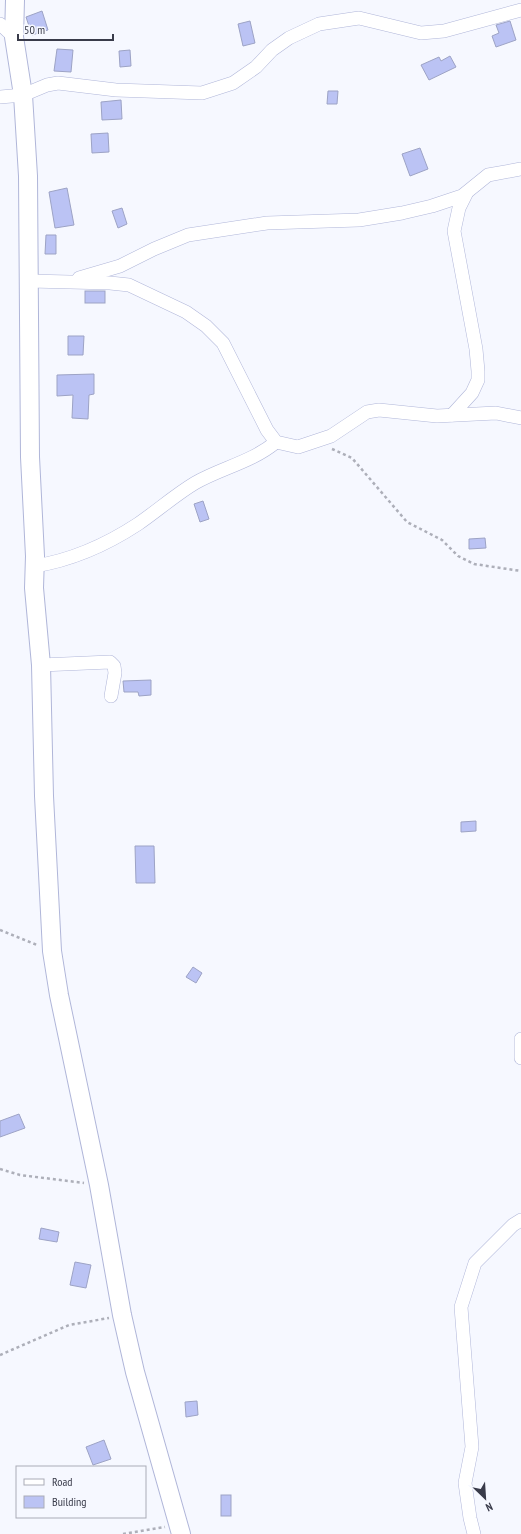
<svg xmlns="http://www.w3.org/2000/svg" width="521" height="1534" viewBox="0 0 521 1534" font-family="'PT Sans Narrow',sans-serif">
<rect width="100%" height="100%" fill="#f6f8ff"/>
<!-- building -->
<g fill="#bbc3f4" stroke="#9da3c5">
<path d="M42,11L48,30L32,35L26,17Z"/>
<path d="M250,21L255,43L243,46L238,24Z"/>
<path d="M510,21L516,40L496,47L492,36L499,33L496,25Z"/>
<path d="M57,49L73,50L71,72L54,71Z"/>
<path d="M130,50L131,66L120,67L119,51Z"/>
<path d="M450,56L456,67L429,80L421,65L439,57L441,61Z"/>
<path d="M328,91H338L337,104H327Z"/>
<path d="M121,100L122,119L102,120L101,102Z"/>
<path d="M108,133L109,152L92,153L91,134Z"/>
<path d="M420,148L428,169L410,176L402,154Z"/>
<path d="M67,188L74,225L55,228L49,192Z"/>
<path d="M122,208L127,224L118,228L112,211Z"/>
<path d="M46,235H56V254H45Z"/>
<rect x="85" y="291" width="20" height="12"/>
<path d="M68,336H84L83,355H68Z"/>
<path d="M94,374V394L89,395L88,419L72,418L73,395L57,396V375Z"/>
<path d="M203,501L209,519L200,522L194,504Z"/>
<path d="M485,538L486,548L469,549V539Z"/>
<path d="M151,680V695L139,696L138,692H124L123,681Z"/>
<path d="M476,821V831L461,832V822Z"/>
<path d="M135,846H154L155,883H136Z"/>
<path d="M193,967L202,973L196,983L186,977Z"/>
<path d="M19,1114L25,1128L0,1137V1121Z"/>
<path d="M41,1228L59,1232L57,1242L39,1239Z"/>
<path d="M75,1262L91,1265L86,1288L70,1285Z"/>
<path d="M197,1401L198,1415L186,1417L185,1402Z"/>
<path d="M104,1440L111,1459L93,1465L86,1447Z"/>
<rect x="221" y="1495" width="10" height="21"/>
</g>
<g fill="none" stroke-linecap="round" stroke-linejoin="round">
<defs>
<g id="street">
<path d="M0,24L14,37"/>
<path d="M0,97L23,95L47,85L58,83L116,90L202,93L233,83L256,67L272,50L289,38L319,24L359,18L421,33L444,31L521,10"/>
<path d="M79,278L120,266L154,249L188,235L267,223L359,220L402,213L432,206L462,196L488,175L521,169"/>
<path d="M30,281L110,283L129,285L186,312L206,326L223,343L267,430L276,442L298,447L331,436L367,412L379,410L437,416L496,413L521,418"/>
<path d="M452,415L472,393L478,380V371L476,349L454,231L459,208L466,194"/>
<path d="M35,566C72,560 106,545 138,524C157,511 175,495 195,483C221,468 252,462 276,442"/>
<path d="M41,665L110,662L114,666L115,673L111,696"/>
<path d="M521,1039V1058"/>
<path d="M474,1534L470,1518L465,1483L472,1447L461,1307L475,1263L513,1225L521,1220"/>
</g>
<path id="secondary" d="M15,0L14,37L23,95L28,176L30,457L35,556L34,588L41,665L44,796L52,951L59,995L99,1185L122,1315L135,1372L181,1534"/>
</defs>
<!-- street casing -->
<use href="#street" stroke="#b0b6d9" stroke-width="14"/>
<!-- secondary casing -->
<use href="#secondary" stroke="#b0b6d9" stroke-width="20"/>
<!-- path -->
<g stroke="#adafb9" stroke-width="2.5" stroke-dasharray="3 3" stroke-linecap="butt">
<path d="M332,449L352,458L407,522L442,540L458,556L474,564L521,571"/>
<path d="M0,930L37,945"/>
<path d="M0,1169L20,1175L84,1183"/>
<path d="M0,1355L69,1325L109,1318"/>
<path d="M123,1534L165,1527"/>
</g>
<!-- street -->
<use href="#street" stroke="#fff" stroke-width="13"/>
<!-- secondary -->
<use href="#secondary" stroke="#fff" stroke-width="18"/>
</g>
<!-- legend -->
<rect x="16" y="1466" width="130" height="52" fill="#f6f8ff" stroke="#aaacb7"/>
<rect x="24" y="1479" width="20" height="6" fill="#ffffff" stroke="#aaacb7"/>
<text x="52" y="1486" font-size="12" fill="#393b4a">Road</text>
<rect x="24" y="1496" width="20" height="12" fill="#bbc3f4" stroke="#aaacb7"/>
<text x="52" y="1506" font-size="12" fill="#393b4a">Building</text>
<!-- north arrow -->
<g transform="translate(485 1498) rotate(155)" stroke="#f6f8ff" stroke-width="3" paint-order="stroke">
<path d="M0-3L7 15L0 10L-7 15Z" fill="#393b4a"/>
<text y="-6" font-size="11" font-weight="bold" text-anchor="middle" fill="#393b4a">N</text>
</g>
<!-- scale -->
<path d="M18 34v6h95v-6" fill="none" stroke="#393b4a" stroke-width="2"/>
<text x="24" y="34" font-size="12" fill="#393b4a" stroke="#f6f8ff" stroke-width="3" paint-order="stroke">50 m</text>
</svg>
